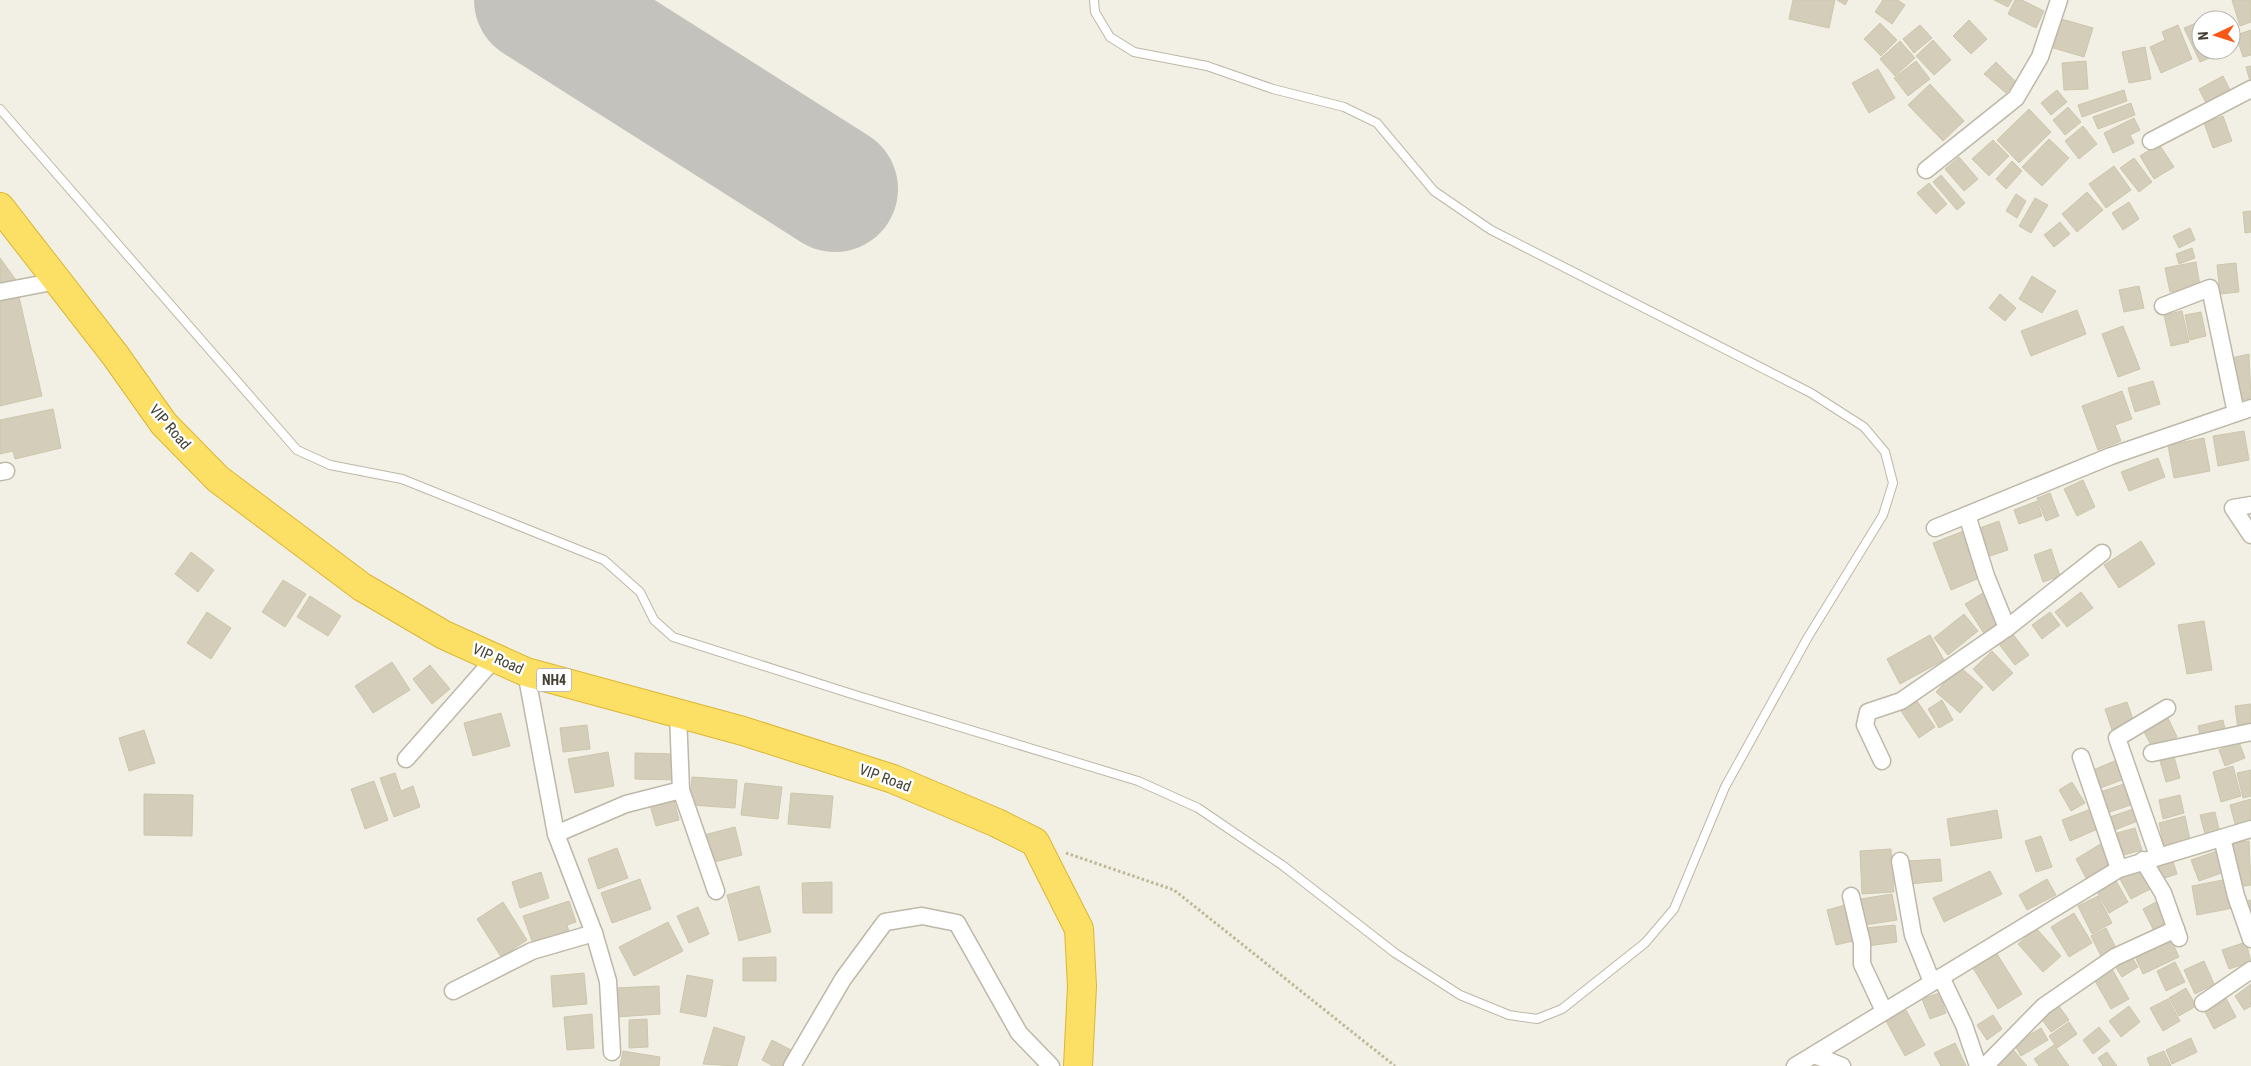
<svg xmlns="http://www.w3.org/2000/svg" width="2251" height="1066" viewBox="0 0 2251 1066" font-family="'Roboto Condensed',sans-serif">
<rect width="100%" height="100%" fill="#f2f0e4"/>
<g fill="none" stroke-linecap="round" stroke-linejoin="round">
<!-- runway -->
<path stroke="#c3c2bc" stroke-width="126" d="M537,0L835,189"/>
</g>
<!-- building -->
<g fill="#d3cdb9" stroke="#cec6ad">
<path d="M1793,0H1835L1829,28L1789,19Z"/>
<path d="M1837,0H1848L1845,5Z"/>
<path d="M1883,0H1898L1905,5L1892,24L1875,12Z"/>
<path d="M1994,0H2012L2008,7Z"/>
<path d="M2015,0H2022L2044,11L2036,28L2008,14Z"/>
<path d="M2232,0H2251V22L2240,26Z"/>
<path d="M2058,18L2093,28L2084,57L2050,47Z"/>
<path d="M1969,20L1987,39L1971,54L1953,36Z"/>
<path d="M2201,21V50H2222L2223,52L2200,62L2184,28Z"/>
<path d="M1880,23L1897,40L1881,56L1864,39Z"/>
<path d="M1920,25L1932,38L1914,53L1903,39Z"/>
<path d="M2178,25L2192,59L2161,73L2150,47L2165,40L2162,32Z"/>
<path d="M2251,30V55L2243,57L2236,35Z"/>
<path d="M1933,40L1951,60L1934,75L1916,56Z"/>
<path d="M1900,41L1915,58L1895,76L1880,59Z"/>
<path d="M2145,47L2151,79L2129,83L2122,52Z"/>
<path d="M1916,61L1930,79L1908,96L1894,78Z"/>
<path d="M2086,61L2088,89L2064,90L2062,63Z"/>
<path d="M1996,62L2017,83L2006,93L1984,74Z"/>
<path d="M2251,66V85L2246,67Z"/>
<path d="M1878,69L1895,98L1869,113L1852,83Z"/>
<path d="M2223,76L2231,92L2207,105L2199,89Z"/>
<path d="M1930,84L1964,121L1943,141L1908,105Z"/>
<path d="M2057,90L2067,102L2051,115L2041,103Z"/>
<path d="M2124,90L2127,101L2082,117L2078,105Z"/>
<path d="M2131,103L2135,115L2098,129L2093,117Z"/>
<path d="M2068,107L2081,122L2065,135L2053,120Z"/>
<path d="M2029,109L2051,132L2019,163L1997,140Z"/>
<path d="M2223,116L2232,141L2213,148L2204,123Z"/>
<path d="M2134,118L2140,130L2130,135L2134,143L2113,153L2104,133Z"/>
<path d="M2083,126L2097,144L2079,159L2065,141Z"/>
<path d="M2049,139L2069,158L2042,186L2022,167Z"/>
<path d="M1993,140L2009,156L1989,176L1972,159Z"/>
<path d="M2159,144L2174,167L2154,179L2140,156Z"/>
<path d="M1959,157L1978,179L1964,191L1945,169Z"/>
<path d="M2134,158L2152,182L2139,192L2120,168Z"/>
<path d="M2012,161L2022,171L2006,189L1996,179Z"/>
<path d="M2114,166L2131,190L2106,208L2089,184Z"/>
<path d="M1941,175L1965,203L1957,210L1933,182Z"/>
<path d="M1929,183L1947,204L1936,214L1917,193Z"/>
<path d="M2087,192L2103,210L2077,232L2062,214Z"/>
<path d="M2016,194L2026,201L2017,218L2006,211Z"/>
<path d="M2035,198L2048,205L2031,233L2019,226Z"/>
<path d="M2129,202L2139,219L2123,230L2112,213Z"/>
<path d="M2251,211V232L2245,233L2243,212Z"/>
<path d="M2060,222L2070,234L2054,247L2044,235Z"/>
<path d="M2190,228L2195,240L2179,248L2173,236Z"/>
<path d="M2192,248L2195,258L2179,264L2176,254Z"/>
<path d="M0,258L16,280L0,284Z"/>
<path d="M2196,262L2200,286L2170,292L2165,268Z"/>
<path d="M2236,263L2239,292L2220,294L2217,265Z"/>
<path d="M2032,276L2056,291L2042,313L2019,299Z"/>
<path d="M2139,286L2144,308L2124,312L2119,290Z"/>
<path d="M2000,294L2016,308L2005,321L1989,308Z"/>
<path d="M19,297L42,396L0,406V302Z"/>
<path d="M2077,310L2086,334L2031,356L2021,331Z"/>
<path d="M2182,311L2189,342L2171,346L2164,315Z"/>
<path d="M2201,312L2206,336L2190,340L2185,315Z"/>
<path d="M2123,326L2140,369L2118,377L2102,334Z"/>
<path d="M2249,354L2251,398L2236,401L2227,359Z"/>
<path d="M2153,381L2160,404L2135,412L2128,388Z"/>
<path d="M2122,391L2132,419L2115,425L2121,441L2098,450L2082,406Z"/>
<path d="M53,409L61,448L15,459L13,451L0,454V420Z"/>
<path d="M2244,431L2249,460L2218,466L2213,436Z"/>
<path d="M2204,438L2210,471L2174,478L2168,445Z"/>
<path d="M2158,458L2165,477L2129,491L2121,472Z"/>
<path d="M2083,480L2095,507L2077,516L2064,489Z"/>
<path d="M2050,493L2059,516L2046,521L2037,498Z"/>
<path d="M2037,501L2042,516L2019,524L2014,510Z"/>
<path d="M1999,521L2008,550L1984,558L1974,530Z"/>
<path d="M1966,530L1984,576L1951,590L1933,543Z"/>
<path d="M2141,541L2155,564L2119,588L2104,565Z"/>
<path d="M2051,549L2060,576L2043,582L2034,555Z"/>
<path d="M191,552L214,570L198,592L175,574Z"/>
<path d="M283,580L306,594L285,627L262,612Z"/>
<path d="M2081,592L2093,608L2067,627L2055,612Z"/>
<path d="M1983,593L2003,624L1985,635L1965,604Z"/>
<path d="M310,596L341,616L328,636L297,617Z"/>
<path d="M207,612L231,628L211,659L187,643Z"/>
<path d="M2050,612L2060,625L2042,639L2032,625Z"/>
<path d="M1964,614L1978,631L1948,655L1934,638Z"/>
<path d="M2204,621L2212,670L2187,674L2178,625Z"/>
<path d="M2012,633L2029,655L2015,665L1998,643Z"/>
<path d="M1930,635L1944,660L1900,684L1887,659Z"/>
<path d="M1992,651L2013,673L1993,691L1973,669Z"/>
<path d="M392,662L410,690L373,713L355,686Z"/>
<path d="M430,665L450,689L432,704L413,679Z"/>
<path d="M1959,666L1983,687L1960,713L1936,692Z"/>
<path d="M1942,700L1953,720L1939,728L1928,709Z"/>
<path d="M1917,701L1935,727L1919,738L1901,711Z"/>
<path d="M2127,702L2135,725L2113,733L2105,709Z"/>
<path d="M2251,704V728L2238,730L2235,706Z"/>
<path d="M501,713L510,746L473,756L464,723Z"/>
<path d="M2168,718L2177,737L2153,749L2143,730Z"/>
<path d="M2223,720L2226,734L2201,740L2198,726Z"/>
<path d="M587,725L590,749L563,752L560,728Z"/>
<path d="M144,730L155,763L129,771L119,738Z"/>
<path d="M2239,742L2245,758L2225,766L2219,750Z"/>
<path d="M2172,750L2180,778L2166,782L2158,754Z"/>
<path d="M608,752L614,786L575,793L568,759Z"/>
<path d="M635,753L676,754V780L635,779Z"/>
<path d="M2119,759L2127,778L2098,789L2091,771Z"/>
<path d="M2233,766L2241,796L2221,802L2213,772Z"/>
<path d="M2251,770V796L2243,798L2237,773Z"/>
<path d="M395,773L401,791L413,786L420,807L394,817L380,778Z"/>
<path d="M692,777L737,780L735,808L690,805Z"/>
<path d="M374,781L388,820L365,829L351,789Z"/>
<path d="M2072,782L2085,803L2071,811L2059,790Z"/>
<path d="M745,783L782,787L778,819L741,815Z"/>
<path d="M2127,783L2134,804L2101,815L2094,794Z"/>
<path d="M791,793L833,796L830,828L788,824Z"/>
<path d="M144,794L193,795L192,836L144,835Z"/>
<path d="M2180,795L2184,813L2163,819L2159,800Z"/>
<path d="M673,796L679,820L656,826L649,802Z"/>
<path d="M2251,799V825L2236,828L2230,805Z"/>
<path d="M2091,809L2100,828L2070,841L2062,820Z"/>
<path d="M2133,809L2138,821L2112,831L2107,818Z"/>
<path d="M1997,810L2002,838L1951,846L1947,819Z"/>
<path d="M2215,812L2220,834L2206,838L2200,815Z"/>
<path d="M2185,816L2190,840L2164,846L2159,823Z"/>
<path d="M735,827L742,855L711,863L704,835Z"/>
<path d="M2135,828L2142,850L2124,855L2117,833Z"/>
<path d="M2041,836L2052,867L2036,872L2025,841Z"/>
<path d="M2249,841L2251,885L2238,887L2233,843Z"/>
<path d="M2102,843L2113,862L2086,878L2076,859Z"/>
<path d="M617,848L628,878L598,889L588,859Z"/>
<path d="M1891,849L1894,892L1862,894L1860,851Z"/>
<path d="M2220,850L2227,871L2199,881L2191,860Z"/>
<path d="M2172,858L2177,874L2156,881L2151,865Z"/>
<path d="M1940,859L1942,881L1909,884L1908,861Z"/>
<path d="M2145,866L2156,886L2131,899L2120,879Z"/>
<path d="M1990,871L2002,894L1944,922L1933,898Z"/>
<path d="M541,872L549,898L520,908L512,882Z"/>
<path d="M640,879L651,909L612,923L601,893Z"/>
<path d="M2047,879L2056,895L2027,910L2019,895Z"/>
<path d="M2228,879L2233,908L2197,915L2192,886Z"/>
<path d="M2116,881L2128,902L2109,913L2097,892Z"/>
<path d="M832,882V913H803L802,883Z"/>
<path d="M759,886L771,932L739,941L727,895Z"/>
<path d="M1892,894L1897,920L1865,925L1860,899Z"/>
<path d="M2098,896L2112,923L2092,934L2078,906Z"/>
<path d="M2251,900V922L2246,901Z"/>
<path d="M569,901L576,922L567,925L569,932L533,944L523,916Z"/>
<path d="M2158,901L2169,926L2155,933L2143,909Z"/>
<path d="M503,902L527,940L501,957L477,919Z"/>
<path d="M1845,905L1853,941L1836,945L1827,910Z"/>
<path d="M698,907L709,934L689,943L677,916Z"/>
<path d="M2074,913L2092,943L2069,957L2051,927Z"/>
<path d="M668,922L683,951L634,976L619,947Z"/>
<path d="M1895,925L1897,942L1867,946L1865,928Z"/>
<path d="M2036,928L2061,956L2043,972L2018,944Z"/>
<path d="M2106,928L2118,952L2103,960L2091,936Z"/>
<path d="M2169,935L2179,957L2143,974L2133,952Z"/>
<path d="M2246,942L2251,962L2229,969L2222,950Z"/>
<path d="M1997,954L2022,994L1998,1009L1973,968Z"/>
<path d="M2131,956L2138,967L2122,977L2115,966Z"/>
<path d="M776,957V981H743V958Z"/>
<path d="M2204,961L2214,984L2195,994L2184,970Z"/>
<path d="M2175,962L2185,982L2166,991L2157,971Z"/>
<path d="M2112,969L2129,999L2111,1009L2094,979Z"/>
<path d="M584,973L587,1004L553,1007L551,976Z"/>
<path d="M687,975L713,980L706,1017L680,1012Z"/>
<path d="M2251,984V1006L2244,1010L2235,996Z"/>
<path d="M659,986L660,1014L616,1017L615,988Z"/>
<path d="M2186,988L2196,1006L2179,1016L2169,998Z"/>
<path d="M1939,993L1946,1013L1930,1019L1922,999Z"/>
<path d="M2226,998L2236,1017L2214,1029L2204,1010Z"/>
<path d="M2168,999L2180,1021L2163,1031L2150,1008Z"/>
<path d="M2059,1006L2069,1020L2051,1032L2041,1018Z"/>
<path d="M2129,1006L2140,1022L2121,1037L2109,1021Z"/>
<path d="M1906,1010L1925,1045L1905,1056L1886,1021Z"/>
<path d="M592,1014L594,1048L567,1050L564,1017Z"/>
<path d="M1993,1015L2002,1029L1987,1040L1977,1025Z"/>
<path d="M647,1019L648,1047L629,1048V1020Z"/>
<path d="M2069,1022L2077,1034L2057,1048L2049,1036Z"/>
<path d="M714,1027L745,1037L737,1066L703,1064Z"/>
<path d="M2099,1027L2110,1041L2093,1054L2083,1040Z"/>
<path d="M2041,1028L2048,1040L2021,1056L2014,1044Z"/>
<path d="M2191,1038L2197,1052L2172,1064L2166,1050Z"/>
<path d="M772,1040L791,1050L783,1066H773L762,1060Z"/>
<path d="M1955,1043L1966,1066H1941L1934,1053Z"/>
<path d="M2054,1045L2069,1066H2039L2034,1059Z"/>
<path d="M2010,1046L2027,1066H1987Z"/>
<path d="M623,1051L660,1057L659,1066H620Z"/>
<path d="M2164,1051L2171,1066H2150L2147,1058Z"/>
<path d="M2107,1052L2117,1066H2103L2098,1058Z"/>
</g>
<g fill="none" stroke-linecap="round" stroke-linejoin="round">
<defs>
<path id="lane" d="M0,109L297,450L330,465L402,479L604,560L640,592L654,620L673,637L855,695L1138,781L1198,808L1282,865L1395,953L1460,995L1509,1015L1537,1019L1562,1009L1645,943L1674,909L1725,787L1808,637L1883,515L1893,483L1885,452L1864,427L1811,393L1491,230L1434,191L1377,123L1344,107L1273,89L1207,66L1134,52L1110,37L1095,12L1094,0"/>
<g id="street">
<path d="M2151,141L2251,89"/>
<path d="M1926,170L2016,98L2040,57L2059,0"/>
<path d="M0,292L57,281"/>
<path d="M2163,306L2210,288L2236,413"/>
<path d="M0,472L6,471"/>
<path d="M2251,505L2233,508L2251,535"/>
<path d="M1967,515L1986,576L2007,628"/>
<path d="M1935,528L2111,456L2251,408"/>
<path d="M526,672L556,834L594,933L608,981L612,1052"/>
<path d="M678,714L681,790L716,891"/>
<path d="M2152,753L2251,732"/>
<path d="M2081,757L2119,869"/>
<path d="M406,759L495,658"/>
<path d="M1882,761L1865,725L1868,712L1901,701L2007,628L2102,553"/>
<path d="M556,834L626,804L681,790"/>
<path d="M2222,838L2236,896L2251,939"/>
<path d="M2158,856L2117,738L2167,708"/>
<path d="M2143,860L2163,893L2179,938"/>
<path d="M1900,861L1913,935L1932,982"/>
<path d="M1851,896L1862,943V964L1884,1011"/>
<path d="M1941,977L1964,1025L1978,1066"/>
<path d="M453,991L532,951L594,933"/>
<path d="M2203,1003L2251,970"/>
<path d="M1814,1055L1842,1066"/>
<path d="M792,1066L843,979L885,922L922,916L957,923L1019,1033L1051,1066"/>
<path d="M1795,1066L2119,869L2251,829"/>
<path d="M1985,1066L2044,1006L2115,957L2176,929"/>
</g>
<path id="highway" d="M0,207L115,355L164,424L218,479L362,587L444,635L526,672L743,731L893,779L997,823L1035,842L1079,929L1082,986L1078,1066"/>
</defs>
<!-- lane casing -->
<use href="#lane" stroke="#bdb8a7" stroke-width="10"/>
<!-- street casing -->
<use href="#street" stroke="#bdb8a7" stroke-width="19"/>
<!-- highway casing -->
<use href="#highway" stroke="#dbb635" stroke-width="30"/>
<!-- path -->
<path stroke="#beb798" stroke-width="3" stroke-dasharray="2.5 2.5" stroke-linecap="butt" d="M1066,853L1174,890L1395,1066"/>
<!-- lane -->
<use href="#lane" stroke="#fff" stroke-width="8"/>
<!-- street -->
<use href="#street" stroke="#fff" stroke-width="16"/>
<!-- highway -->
<use href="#highway" stroke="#fce065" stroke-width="28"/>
</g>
<g text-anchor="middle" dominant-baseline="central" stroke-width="5" stroke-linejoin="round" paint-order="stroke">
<!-- shield labels -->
<rect fill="#fff" stroke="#7b7971" stroke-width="1" x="536.5" y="668.5" width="35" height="23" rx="4"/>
<g font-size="14" font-weight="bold" fill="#434034">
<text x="554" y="680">NH4</text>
</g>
<!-- street labels -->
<g font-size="15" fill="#434034" stroke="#fff">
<text transform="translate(170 427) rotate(49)">VIP Road</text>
<text transform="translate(498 659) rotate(24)">VIP Road</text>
<text transform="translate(885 778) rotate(20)">VIP Road</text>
</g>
</g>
<!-- north arrow -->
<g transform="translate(2216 35) rotate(266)"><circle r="24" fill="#ffffff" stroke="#b4b3ae"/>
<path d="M0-4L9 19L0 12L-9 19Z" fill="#f75915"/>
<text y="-8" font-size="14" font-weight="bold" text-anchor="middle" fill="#434034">N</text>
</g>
</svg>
